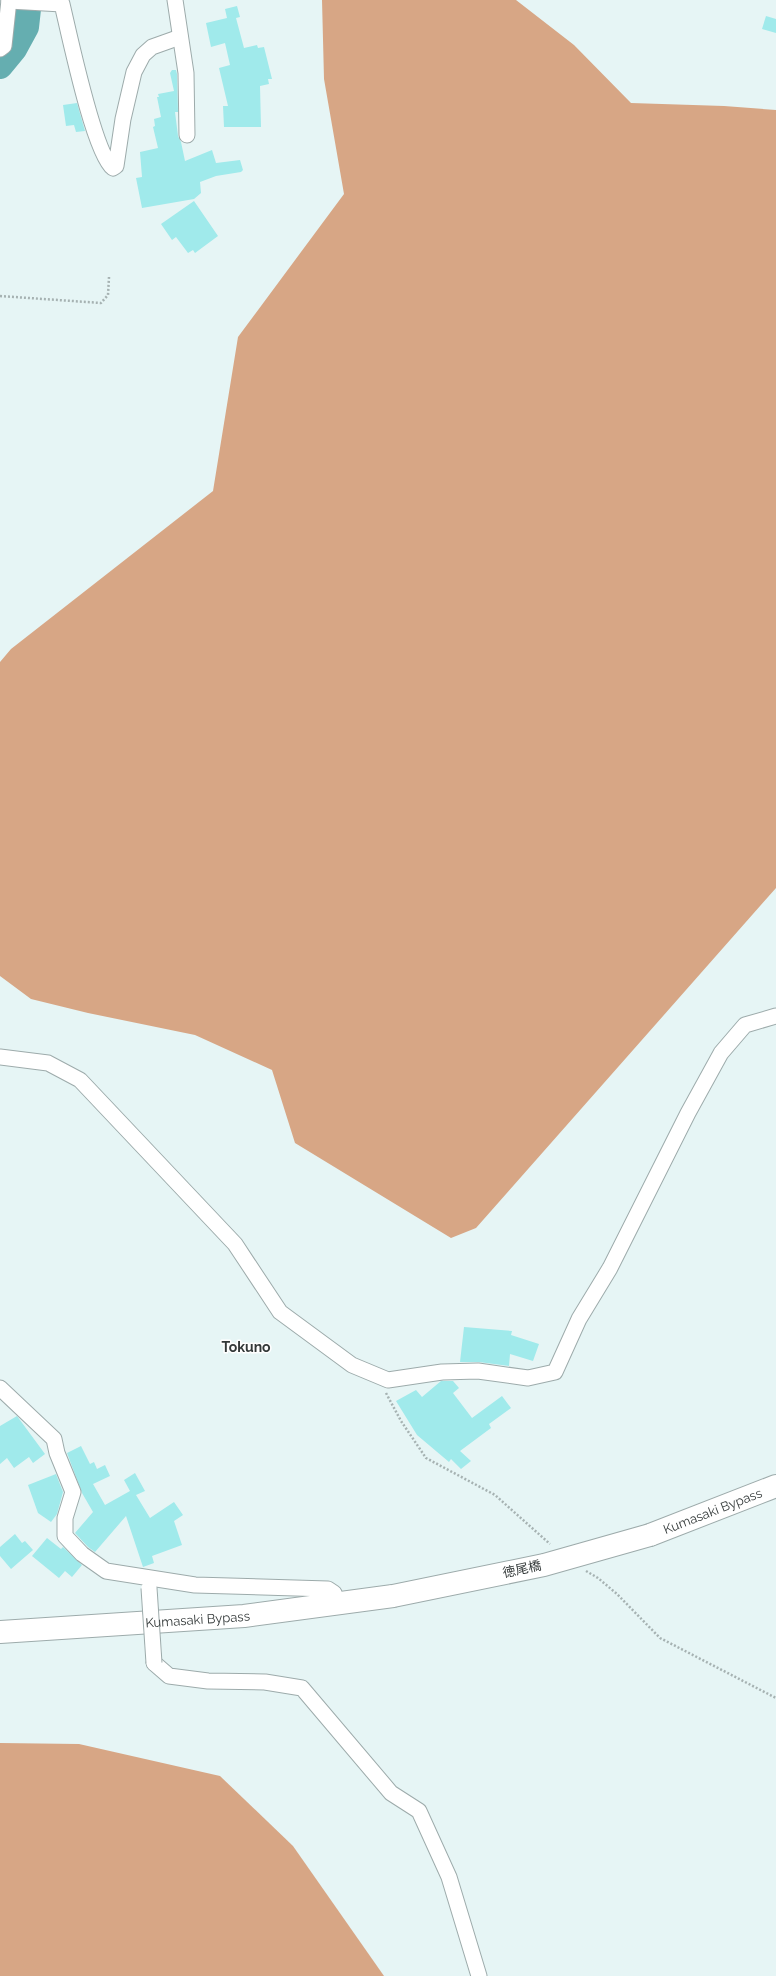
<svg xmlns="http://www.w3.org/2000/svg" width="776" height="1976" viewBox="0 0 776 1976" font-family="Raleway,'Noto Sans JP',sans-serif">
<rect width="100%" height="100%" fill="#e6f5f5"/>
<!-- forest -->
<g fill="#d7a685">
<path d="M322,0H516L574,45L631,103L724,106L776,110V888L476,1228L451,1238L295,1143L272,1070L195,1035L88,1013L31,999L0,976V662L11,649L213,491L238,337L344,194L324,79Z"/>
<path d="M0,1743L79,1744L220,1776L293,1846L384,1976H0Z"/>
</g>
<g fill="none" stroke-linecap="round" stroke-linejoin="round">
<!-- river -->
<path stroke="#65aeb0" stroke-width="26" d="M0,66L14,49L26,27L29,0"/>
</g>
<!-- building -->
<g fill="#a0eaeb">
<path d="M237,6L240,17L236,18L244,48L257,45L258,48L264,47L272,79H268L269,84L260,86L261,127H224L223,106H228L219,68L230,65L225,43L211,47L206,23L227,18L225,9Z"/>
<path d="M766,16L776,19V33L762,29Z"/>
<path d="M172,70H176L177,74L178,112H175L178,136L181,142L185,161L212,150L216,163L240,160L243,170L241,172L216,176L200,182L201,193L194,199L142,208L136,178L142,177L140,152L158,148L153,127L155,126L154,119L161,117L157,97H159L158,94L174,91L170,73Z"/>
<path d="M77,103L85,131L76,132L74,125L66,126L63,105Z"/>
<path d="M194,201L218,236L195,253L193,250L188,253L176,237L172,240L161,224Z"/>
<path d="M464,1327L512,1331L511,1335L539,1344L533,1361L510,1354L509,1366L479,1362H460Z"/>
<path d="M441,1381H453L459,1388L453,1393L472,1418L502,1396L511,1408L489,1424L491,1428L460,1451L471,1461L461,1469L451,1459L449,1462L417,1435L396,1401L416,1390L422,1397Z"/>
<path d="M17,1416L45,1454L33,1463L29,1457L14,1468L7,1458L0,1464V1426Z"/>
<path d="M81,1446L90,1464L94,1462L97,1469L105,1465L110,1476L93,1484L105,1505L130,1491L124,1480L135,1473L145,1491L136,1495L150,1518L174,1502L183,1515L174,1521L182,1545L152,1556L154,1563L143,1567L126,1516L95,1552L88,1547L75,1533L93,1512L82,1493L67,1453Z"/>
<path d="M56,1474L63,1492L57,1514L51,1522L38,1513L28,1485Z"/>
<path d="M15,1534L22,1543L25,1541L33,1550L11,1569L0,1556V1547Z"/>
<path d="M47,1538L61,1549L63,1547L82,1565L72,1577L65,1571L59,1578L32,1556Z"/>
</g>
<g fill="none" stroke-linecap="round" stroke-linejoin="round">
<defs>
<g id="minor">
<path d="M175,0L186,73L187,135"/>
<path d="M9,1L62,4C69,33 94,154 113,168L116,166L123,119L134,72L143,55L152,47L180,37"/>
<path d="M0,49L4,46L9,0"/>
<path d="M0,1057L48,1063L80,1080L235,1244L280,1312L352,1365L388,1380L442,1372L478,1371L528,1378L555,1372L579,1319L610,1268L688,1113L721,1053L745,1025L776,1016"/>
<path d="M0,1388L54,1439L57,1453L73,1492L65,1518V1536L82,1554L106,1571L195,1585L328,1589L334,1593L338,1603"/>
<path d="M154,1663L169,1676L208,1681L265,1682L302,1688L391,1793L419,1811L449,1877L479,1976"/>
</g>
<g id="trunk">
<path id="s1" d="M650,1535L776,1486"/>
<path id="s2" d="M0,1632L244,1616L393,1596"/>
</g>
</defs>
<!-- minor casing -->
<use href="#minor" stroke="#9dabab" stroke-width="17"/>
<!-- trunk casing -->
<use href="#trunk" stroke="#9dabab" stroke-width="24"/>
<!-- path -->
<g stroke="#a6b2b2" stroke-width="2.5" stroke-dasharray="2 2" stroke-linecap="butt">
<path d="M0,296L101,303L108,295L109,277"/>
<path d="M386,1393L401,1421L426,1458L495,1495L550,1544"/>
<path d="M586,1571L598,1578L617,1594L660,1638L776,1698"/>
</g>
<!-- minor -->
<use href="#minor" stroke="#fff" stroke-width="15"/>
<!-- trunk -->
<use href="#trunk" stroke="#fff" stroke-width="22"/>
<defs>
<path id="minor-bridge" d="M149,1588L154,1663"/>
<path id="trunk-bridge" d="M393,1596L544,1565L650,1535"/>
</defs>
<!-- minor-bridge casing -->
<use href="#minor-bridge" stroke="#9dabab" stroke-width="17" stroke-linecap="butt"/>
<!-- trunk-bridge casing -->
<use href="#trunk-bridge" stroke="#9dabab" stroke-width="24" stroke-linecap="butt"/>
<!-- minor-bridge -->
<use href="#minor-bridge" stroke="#fff" stroke-width="15"/>
<!-- trunk-bridge -->
<use href="#trunk-bridge" stroke="#fff" stroke-width="22"/>
</g>
<g text-anchor="middle" dominant-baseline="central" stroke-width="3" stroke-linejoin="round" paint-order="stroke">
<!-- street labels -->
<g font-size="13" fill="#333939" stroke="#fff">
<text stroke="none"><textPath href="#s1" startOffset="67">Kumasaki Bypass</textPath></text>
<text transform="translate(522 1569) rotate(-12)">徳尾橋</text>
<text stroke="none"><textPath href="#s2" startOffset="198">Kumasaki Bypass</textPath></text>
</g>
<!-- neighbourhood labels -->
<g font-size="14" font-weight="bold" fill="#333939" stroke="#fff">
<text x="246" y="1347">Tokuno</text>
</g>
</g>
</svg>
